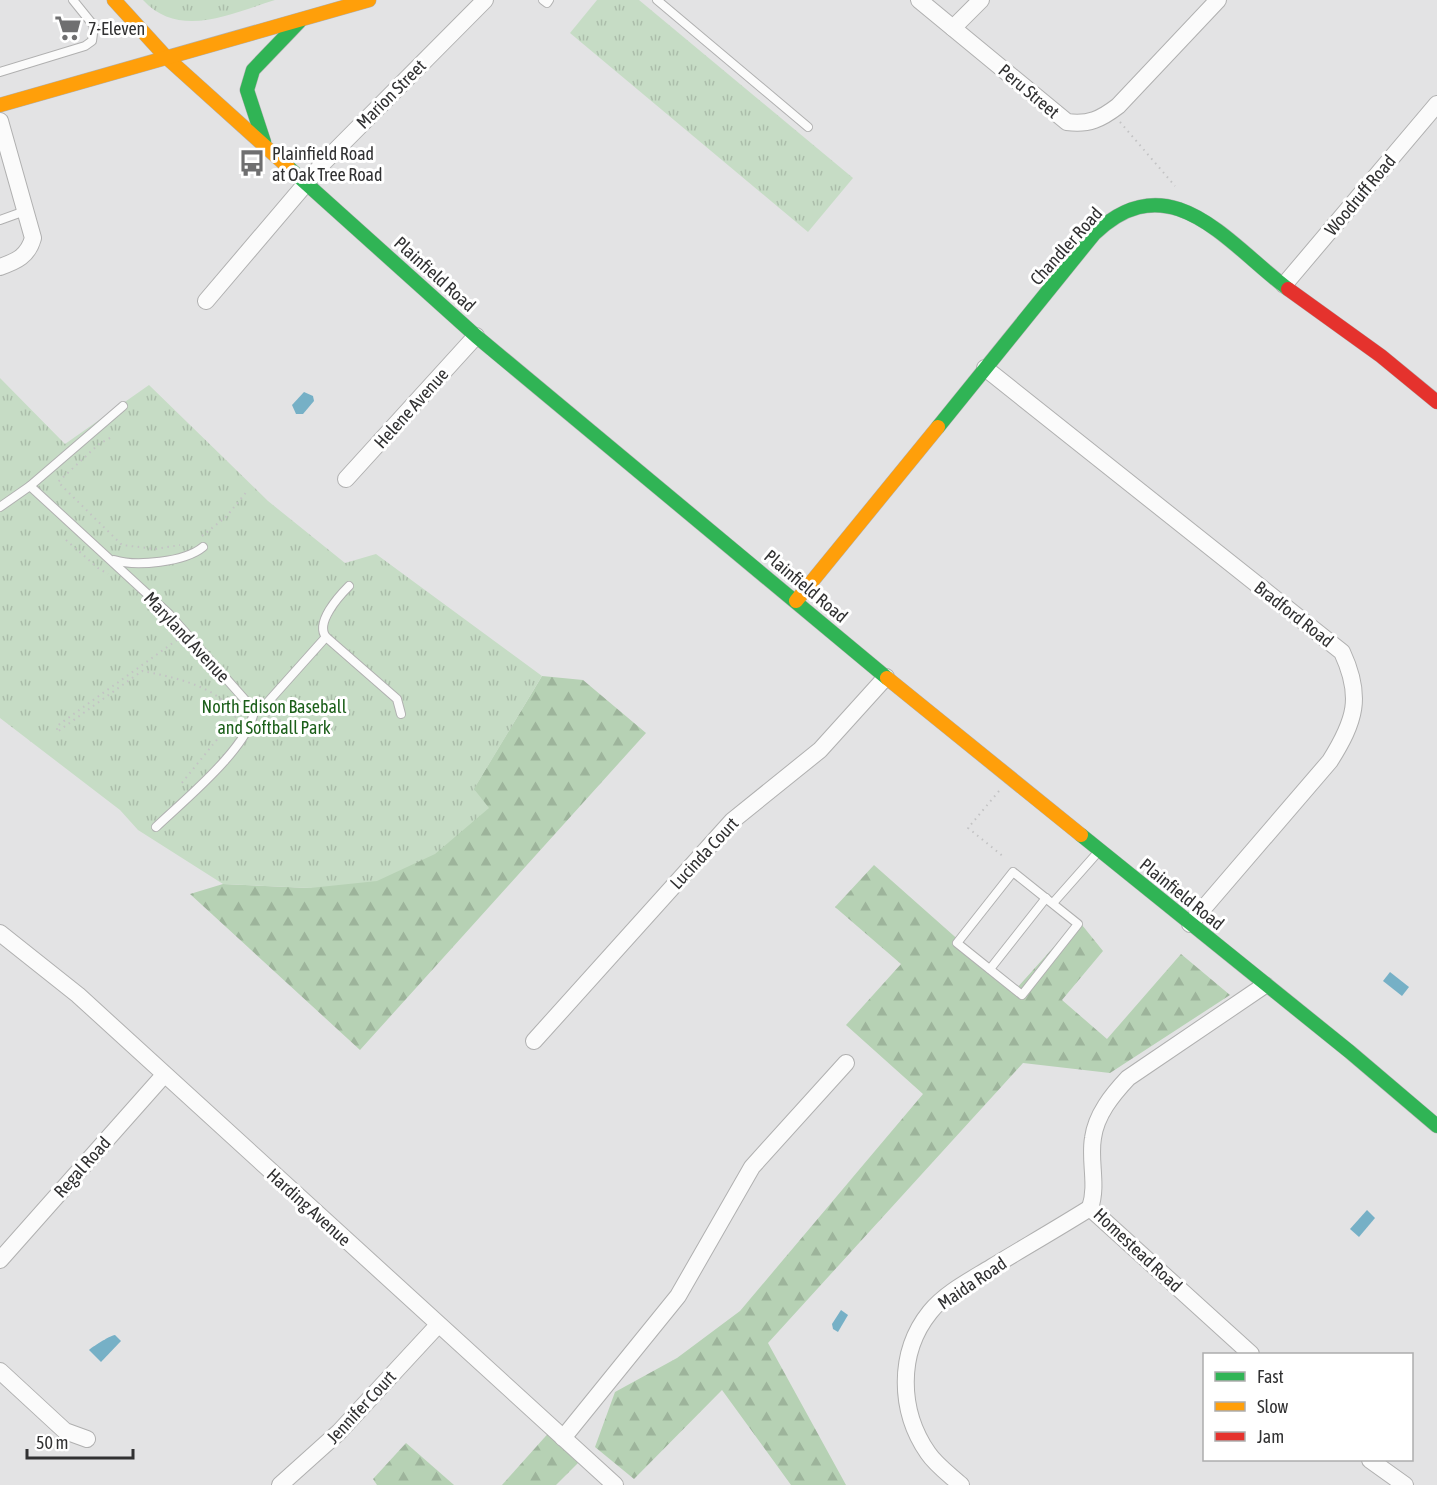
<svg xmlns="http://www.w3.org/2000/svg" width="1437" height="1485" viewBox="0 0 1437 1485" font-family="'Asap Condensed',sans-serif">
<defs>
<pattern id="forest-firs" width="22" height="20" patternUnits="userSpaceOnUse" patternTransform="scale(1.5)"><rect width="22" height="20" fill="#b6d1b4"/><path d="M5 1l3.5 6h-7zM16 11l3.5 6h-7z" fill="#9db49b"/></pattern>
<pattern id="park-tufts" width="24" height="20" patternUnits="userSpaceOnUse" patternTransform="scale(1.5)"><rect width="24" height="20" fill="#c6dcc5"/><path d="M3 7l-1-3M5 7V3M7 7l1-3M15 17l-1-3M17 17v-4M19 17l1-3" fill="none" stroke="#abbdaa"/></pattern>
</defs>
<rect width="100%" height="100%" fill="#e3e3e4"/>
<!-- forest -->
<g fill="url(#forest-firs)">
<path d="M542,676L583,680L646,733L360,1050L190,894L223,884L310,888L488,808L473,790Z"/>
<path d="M874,865L1015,990L1078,920L1103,951L1062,1000L1107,1039L1181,954L1230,995L1110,1073L1023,1063L768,1343L846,1485H791L722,1390L634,1479L595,1447L615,1392L677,1358L740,1311L923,1094L846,1025L901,964L835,907Z"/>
<path d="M553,1428L584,1457L556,1485H502Z"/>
<path d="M406,1443L454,1485H377L373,1479Z"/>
</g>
<!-- park -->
<g fill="url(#park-tufts)">
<path d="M143,0H275C232,13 180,40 143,0Z"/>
<path d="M597,0H639L853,178L808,232L570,33Z"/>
<path d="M0,378L65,444L149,385L268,501L345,563L376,554L542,676L474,789L489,808L435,854L377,881L310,888L223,884L138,830L120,810L0,718Z"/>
</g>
<!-- water -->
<g fill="#76b0c6">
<path d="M304,392L313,396L314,401L303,414H296L292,405Z"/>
<path d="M1390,972L1409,987L1402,996L1383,981Z"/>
<path d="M1367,1210L1375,1218L1359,1237L1350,1229Z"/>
<path d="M841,1310L848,1315L838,1332L833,1329L832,1324Z"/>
<path d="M115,1335L121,1341L101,1362L89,1350C92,1347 109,1336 115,1335Z"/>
</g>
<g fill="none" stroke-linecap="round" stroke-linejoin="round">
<defs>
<g id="lane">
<path d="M543,0L547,3L549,0"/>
<path d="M657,0L808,127"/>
<path d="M0,72L85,46L92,41L94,26L73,0"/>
<path d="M0,220L25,211"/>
<path d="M30,486L123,406"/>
<path d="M0,507L30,486L169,614L254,710C251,746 182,802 156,827"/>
<path d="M114,560C136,567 185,562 203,547"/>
<path d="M326,637C315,623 338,597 349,586"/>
<path d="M254,710L267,703L326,637L397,699L401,714"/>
<path d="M1013,872L1078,924L1022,995L957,943Z"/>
<path d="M1053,903L1099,851"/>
<path d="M990,969L1046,898"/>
</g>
<g id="street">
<path d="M919,0L1067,122C1089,125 1101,119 1118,106L1218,0"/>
<path d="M953,28L981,0"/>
<path d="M0,121L33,238C28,256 17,261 0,267"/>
<path d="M1284,285L1437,104"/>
<path d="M206,301L325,161L485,0"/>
<path d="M985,368L1342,652C1363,697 1355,721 1330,761L1190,924"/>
<path d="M346,479L476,336"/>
<path d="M0,933L78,995L615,1485"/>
<path d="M534,1041L732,821L820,750L886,677"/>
<path d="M0,1260L164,1075"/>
<path d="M1251,1354L1090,1208C1098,1185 1089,1161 1093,1138C1096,1115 1112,1095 1128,1078L1265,985"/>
<path d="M0,1371L65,1431L87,1439"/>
<path d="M563,1438L678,1296L752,1167L846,1063"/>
<path d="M1370,1460L1405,1485"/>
<path d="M280,1485L339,1432L438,1325"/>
<path d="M961,1485C950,1475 936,1465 928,1453C899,1411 897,1353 930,1312C945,1293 971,1280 992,1267C1025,1247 1058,1228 1090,1208"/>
</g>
<g id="fast">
<path d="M264,142L247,90L253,70L299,22"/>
<path d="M288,167L476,336L887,678"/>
<path d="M938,427L1094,234C1170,161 1228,244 1288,289"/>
<path d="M1081,835L1350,1052L1437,1126"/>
</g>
<g id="slow">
<path d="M114,0L166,57L288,167"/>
<path d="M0,105L369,0"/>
<path d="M796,601L938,427"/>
<path d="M887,678L1081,835"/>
</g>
<path id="jam" d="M1288,289L1381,356L1437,402"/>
</defs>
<!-- lane casing -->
<use href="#lane" stroke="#b0b0b0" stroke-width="10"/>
<!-- street casing -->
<use href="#street" stroke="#b0b0b0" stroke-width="18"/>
<!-- fast casing -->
<use href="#fast" stroke="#b0b0b0" stroke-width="15"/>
<!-- slow casing -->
<use href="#slow" stroke="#b0b0b0" stroke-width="15"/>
<!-- jam casing -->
<use href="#jam" stroke="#b0b0b0" stroke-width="15"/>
<!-- path -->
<g stroke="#c3c3c4" stroke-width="2" stroke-dasharray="1.5 4.5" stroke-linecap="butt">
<path d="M1120,122L1175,186"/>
<path d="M110,438L99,444L58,482L122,545L156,549L180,545"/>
<path d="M202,536L226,517L248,490"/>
<path d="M66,540L98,568L108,574"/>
<path d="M177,640L57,726V732L142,671C173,677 219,686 236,716L181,784"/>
<path d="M268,716L282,721"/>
<path d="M999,791L968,828L1004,857"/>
</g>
<!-- lane -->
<use href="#lane" stroke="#fbfbfb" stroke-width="8"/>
<!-- street -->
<use href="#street" stroke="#fbfbfb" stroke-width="16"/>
<!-- fast -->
<use href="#fast" stroke="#30b455" stroke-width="14"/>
<!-- slow -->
<use href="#slow" stroke="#ff9f0a" stroke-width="14"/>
<!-- jam -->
<use href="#jam" stroke="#e5322d" stroke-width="14"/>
</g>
<!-- icons -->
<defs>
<symbol id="supermarket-bare" viewBox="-9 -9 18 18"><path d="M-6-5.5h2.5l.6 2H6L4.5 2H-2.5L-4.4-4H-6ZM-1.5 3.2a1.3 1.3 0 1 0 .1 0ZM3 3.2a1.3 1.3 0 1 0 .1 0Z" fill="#6f6f70" stroke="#fff" stroke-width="2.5" paint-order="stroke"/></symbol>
<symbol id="bus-bare" viewBox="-9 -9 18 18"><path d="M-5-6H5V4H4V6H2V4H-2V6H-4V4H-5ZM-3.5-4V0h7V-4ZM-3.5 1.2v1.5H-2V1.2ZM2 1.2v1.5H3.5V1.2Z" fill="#6f6f70" stroke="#fff" stroke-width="2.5" paint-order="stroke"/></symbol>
</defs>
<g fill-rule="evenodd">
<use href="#supermarket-bare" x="49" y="9" width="38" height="38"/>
<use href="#bus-bare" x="233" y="144" width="38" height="38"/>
</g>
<g text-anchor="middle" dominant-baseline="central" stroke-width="6" stroke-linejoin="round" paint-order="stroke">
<!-- poi labels -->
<g font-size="18" fill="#313132" stroke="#fff" text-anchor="start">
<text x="88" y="28">7-Eleven</text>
<text x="272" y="153">Plainfield Road<tspan x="272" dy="21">at Oak Tree Road</tspan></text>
</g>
<!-- street labels -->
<g font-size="18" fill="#313132" stroke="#fff">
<text transform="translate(1029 91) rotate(40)">Peru Street</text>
<text transform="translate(391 94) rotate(-45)">Marion Street</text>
<text transform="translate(1360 195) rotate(-50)">Woodruff Road</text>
<text transform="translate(1066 246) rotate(-48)">Chandler Road</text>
<text transform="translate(435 274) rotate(42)">Plainfield Road</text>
<text transform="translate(411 408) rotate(-48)">Helene Avenue</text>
<text transform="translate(806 586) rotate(40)">Plainfield Road</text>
<text transform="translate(1294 614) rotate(38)">Bradford Road</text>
<text transform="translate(187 637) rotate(47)">Maryland Avenue</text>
<text transform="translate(704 853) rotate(-47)">Lucinda Court</text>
<text transform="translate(1182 894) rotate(39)">Plainfield Road</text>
<text transform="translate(82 1167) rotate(-48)">Regal Road</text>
<text transform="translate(309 1207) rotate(42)">Harding Avenue</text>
<text transform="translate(1138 1250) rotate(43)">Homestead Road</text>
<text transform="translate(972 1283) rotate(-34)">Maida Road</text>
<text transform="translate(361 1407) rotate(-47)">Jennifer Court</text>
</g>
<!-- park labels -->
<g font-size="18" fill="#1c5f1a" stroke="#fff">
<text x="274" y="706">North Edison Baseball<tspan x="274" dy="21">and Softball Park</tspan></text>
</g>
</g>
<!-- legend -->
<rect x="1203" y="1353" width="210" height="108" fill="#ffffff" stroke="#adadad" stroke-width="1.5"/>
<rect x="1215" y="1372" width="30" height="9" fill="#30b455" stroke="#adadad" stroke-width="1.5"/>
<text x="1257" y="1383" font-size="18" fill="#313132">Fast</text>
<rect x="1215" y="1402" width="30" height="9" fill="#ff9f0a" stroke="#adadad" stroke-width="1.5"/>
<text x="1257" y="1413" font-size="18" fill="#313132">Slow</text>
<rect x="1215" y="1432" width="30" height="9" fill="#e5322d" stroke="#adadad" stroke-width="1.5"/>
<text x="1257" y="1443" font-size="18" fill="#313132">Jam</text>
<!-- scale -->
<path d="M27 1449v9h106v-9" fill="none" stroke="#313132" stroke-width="3"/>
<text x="36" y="1449" font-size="18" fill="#313132" stroke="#ffffff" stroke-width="4.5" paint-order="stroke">50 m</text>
</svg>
